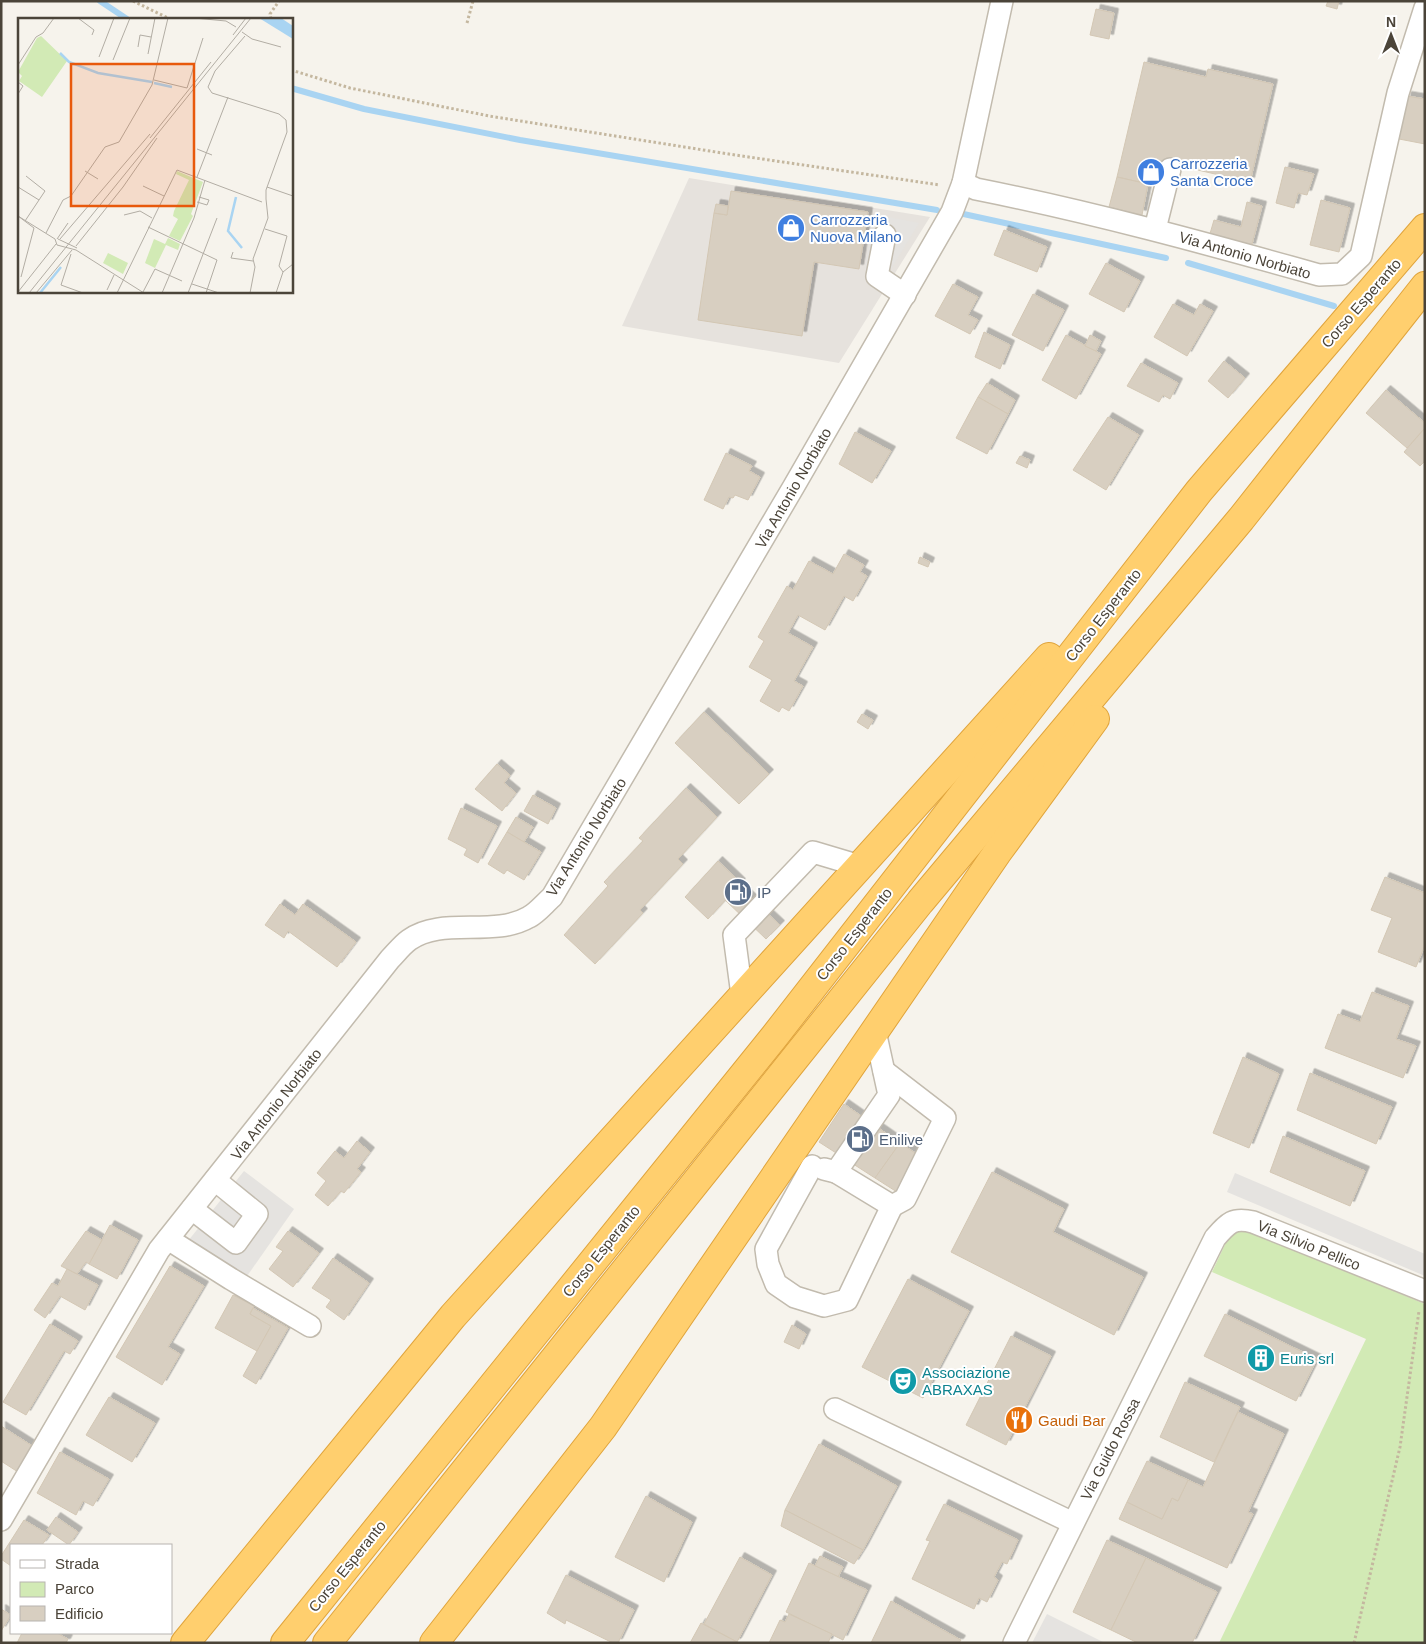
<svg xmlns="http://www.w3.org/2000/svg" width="1426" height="1644" viewBox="0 0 1426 1644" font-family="Helvetica,sans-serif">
<defs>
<filter id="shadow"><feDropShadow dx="4.5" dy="-4.5" stdDeviation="0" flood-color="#0004"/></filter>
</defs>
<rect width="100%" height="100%" fill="#f6f3ec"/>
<!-- industrial -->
<path fill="#e6e2dd" d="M689,178L930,217L839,363L622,326Z"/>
<!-- green -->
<path fill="#d2eab5" d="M1245,1229L1425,1304V1643H1219L1366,1339L1212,1272L1229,1236Z"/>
<!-- parking -->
<g fill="#e5e3e0">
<path d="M873,214L919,223L888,274L865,270Z"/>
<path d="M244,1171L294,1209L245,1279L188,1241Z"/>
<path d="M1235,1173L1425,1254V1276L1227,1192Z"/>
<path d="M1047,1614L1105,1643H1032Z"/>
</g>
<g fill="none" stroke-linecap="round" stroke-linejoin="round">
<!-- stream -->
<g stroke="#a9d4f2" stroke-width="6">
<path d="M100,1L127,19"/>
<path d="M291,88L364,109L520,140L937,210"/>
<path d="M959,213L1166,258"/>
<path d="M1188,263L1334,306"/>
</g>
</g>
<!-- building -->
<g fill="#d8cfc1" stroke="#d3c7b4" filter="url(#shadow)">
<path d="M1328,1H1339L1337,9L1326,6Z"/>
<path d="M1096,9L1114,13L1109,39L1090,35Z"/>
<path d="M1144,62L1206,77L1208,69L1273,84L1250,182L1154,160L1148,184L1117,177Z"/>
<path d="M1407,96L1425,99V144L1399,139Z"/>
<path d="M1285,167L1314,174L1307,195L1298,193L1294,208L1276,203Z"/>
<path d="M1117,177L1148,184L1142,215L1109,207Z"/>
<path d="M731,191L868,212L859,269L814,262L802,336L698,320L714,213L727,215Z"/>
<path d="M1321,200L1350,208L1339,252L1310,245Z"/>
<path d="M1247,202L1262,206L1251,248L1209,237L1214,220L1241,227Z"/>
<path d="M716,204L728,206L727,215L714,213Z"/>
<path d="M1004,230L1047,247L1037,272L994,255Z"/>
<path d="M1106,263L1140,281L1124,312L1089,294Z"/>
<path d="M953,284L978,297L968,315L978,320L970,334L935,316Z"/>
<path d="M1033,294L1064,310L1043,351L1012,335Z"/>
<path d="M1173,304L1194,315L1200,304L1213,311L1187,356L1154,337Z"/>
<path d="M984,332L1010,345L1000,369L975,357Z"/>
<path d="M1066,335L1101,354L1076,399L1042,380Z"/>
<path d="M1090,335L1101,341L1096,351L1085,346Z"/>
<path d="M1224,361L1245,378L1228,398L1208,381Z"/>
<path d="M1141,363L1178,383L1170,399L1163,395L1159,402L1127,386Z"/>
<path d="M987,383L1015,400L1008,414L978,397Z"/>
<path d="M1386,390L1425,423V428L1407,448L1366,413Z"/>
<path d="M978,397L1008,414L987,454L956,438Z"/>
<path d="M1108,417L1139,435L1106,490L1073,470Z"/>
<path d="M1425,428V461L1420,466L1404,452Z"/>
<path d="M855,432L891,451L872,483L839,464Z"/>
<path d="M726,453L752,466L749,471L760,477L748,500L735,495L733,498L729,497L723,509L704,500Z"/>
<path d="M1020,456L1030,460L1027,468L1016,463Z"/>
<path d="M844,554L864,565L860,572L867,576L853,601L844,596L825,630L798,615L788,633L813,647L794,681L803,686L789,711L782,707L779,712L760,701L772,680L749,667L764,641L758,637L787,586L793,590L809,561L833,574Z"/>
<path d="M920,557L930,562L928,567L918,563Z"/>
<path d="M704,712L769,774L739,804L675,743Z"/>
<path d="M862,714L873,720L868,729L857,722Z"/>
<path d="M497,764L510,775L504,783L516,793L502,811L475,789Z"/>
<path d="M686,788L717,817L678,859L683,864L640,910L643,913L595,964L564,935L608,886L604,882L643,841L639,838Z"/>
<path d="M533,795L556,808L548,824L524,811Z"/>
<path d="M461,808L497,826L478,863L464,855L467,849L448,839Z"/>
<path d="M516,817L533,827L524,842L507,832Z"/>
<path d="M507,832L541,852L524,880L507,870L504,874L488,864Z"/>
<path d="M718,861L741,883L708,919L685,897Z"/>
<path d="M1385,877L1425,893V945L1416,967L1378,952L1392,918L1371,910Z"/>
<path d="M738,886L780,925L766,939L725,900Z"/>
<path d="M280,904L295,915L303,904L356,942L337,967L288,931L284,938L265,925Z"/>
<path d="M1372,992L1409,1006L1396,1039L1416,1046L1403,1078L1325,1048L1338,1014L1360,1022Z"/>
<path d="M1243,1057L1279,1074L1249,1148L1213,1133Z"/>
<path d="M1310,1073L1392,1107L1376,1144L1297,1110Z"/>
<path d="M844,1104L900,1143L875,1178L819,1142Z"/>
<path d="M1283,1136L1365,1171L1350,1206L1270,1172Z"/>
<path d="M357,1141L370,1152L357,1169L361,1172L344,1193L341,1191L328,1206L315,1195L326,1181L317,1173L335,1151L344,1158Z"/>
<path d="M900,1143L920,1156L897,1192L875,1178Z"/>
<path d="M992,1172L1064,1209L1053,1232L1143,1277L1114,1335L951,1252Z"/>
<path d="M110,1225L138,1240L117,1279L89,1264Z"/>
<path d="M86,1231L102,1240L89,1264L86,1262L77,1274L61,1266Z"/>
<path d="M288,1231L319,1253L293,1287L269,1269L283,1251L276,1247Z"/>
<path d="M333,1258L369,1283L344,1320L326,1307L331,1300L312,1288Z"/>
<path d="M170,1266L204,1286L168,1347L180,1354L162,1385L116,1357Z"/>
<path d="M67,1269L98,1285L85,1310L60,1296L45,1318L34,1310L52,1283L58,1286Z"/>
<path d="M908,1279L969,1311L923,1398L862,1367Z"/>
<path d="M233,1295L254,1306L250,1314L271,1326L257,1351L215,1328Z"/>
<path d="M253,1308L288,1328L256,1384L243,1376L271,1326L250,1314Z"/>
<path d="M1225,1314L1317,1359L1296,1401L1204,1356Z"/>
<path d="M50,1324L78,1341L70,1354L64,1351L26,1415L3,1402Z"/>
<path d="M792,1325L806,1334L799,1349L784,1342Z"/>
<path d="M1011,1336L1051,1356L1006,1445L966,1425Z"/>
<path d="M1185,1382L1240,1407L1214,1462L1160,1437Z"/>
<path d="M109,1397L155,1423L132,1462L86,1435Z"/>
<path d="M1238,1412L1284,1434L1248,1512L1253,1514L1227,1568L1119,1519L1127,1502L1162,1519L1172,1498L1178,1501L1188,1480L1203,1487Z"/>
<path d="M1,1426L34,1447L18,1472L1,1461Z"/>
<path d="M819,1444L897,1486L863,1550L785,1510Z"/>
<path d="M60,1452L109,1479L93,1506L83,1501L76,1515L37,1493Z"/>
<path d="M1147,1461L1188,1480L1178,1501L1172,1498L1162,1519L1127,1502Z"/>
<path d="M646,1496L692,1522L664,1582L615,1557Z"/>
<path d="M944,1504L1018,1540L1007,1564L1002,1562L994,1577L998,1580L987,1602L979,1598L974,1609L912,1579L930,1541L926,1540Z"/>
<path d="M785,1510L863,1550L854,1564L781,1526Z"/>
<path d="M56,1517L78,1532L69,1545L47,1530Z"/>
<path d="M24,1520L49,1535L42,1545H11V1566L1,1559V1556Z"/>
<path d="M1107,1540L1146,1558L1111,1630L1073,1612Z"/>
<path d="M820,1556L843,1567L838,1577L815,1566Z"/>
<path d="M740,1557L772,1575L737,1642L704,1624Z"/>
<path d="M1146,1558L1217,1592L1192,1643H1138L1111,1630Z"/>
<path d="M809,1563L867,1590L843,1640L786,1612Z"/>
<path d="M566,1575L634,1610L618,1643H613L566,1620L565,1624L547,1613Z"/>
<path d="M891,1601L961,1640L959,1643H871Z"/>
<path d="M1,1609L11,1615L1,1631Z"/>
<path d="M789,1614L832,1634L828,1643H769L780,1620L785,1622Z"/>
<path d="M701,1623L737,1642L736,1643H690Z"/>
<path d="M22,1633H57L68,1639L66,1643H17Z"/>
</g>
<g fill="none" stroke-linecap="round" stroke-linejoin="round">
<defs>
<g id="minor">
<path d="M963,183L976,189C1092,212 1205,243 1319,275L1342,274L1361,256L1398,93L1425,8"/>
<path d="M1155,229L1170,169"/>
<path d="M885,235L877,276L905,295"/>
<path d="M742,995L734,935L813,852L860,866"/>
<path d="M884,1071L945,1118L905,1199L892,1206"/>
<path d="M812,1166L766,1249L768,1264L776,1284L795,1297L824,1306L847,1300L892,1206L836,1172"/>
<path d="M824,1169L836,1172L889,1095L875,1031"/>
<path d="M192,1209L236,1243L257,1214L215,1180"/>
<path d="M168,1239L231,1279L310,1326"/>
<path d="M835,1409L1073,1523"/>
<path d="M1,1520L159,1250L390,959C396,953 402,945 409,940C442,916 493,938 529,917C537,913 545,903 552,897L794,486L952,212L963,183L1002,1"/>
<path d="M1014,1643L1215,1238C1228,1223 1233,1217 1253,1222L1425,1291"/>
</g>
<g id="highway">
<path d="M185,1643L453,1316L1049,657"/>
<path d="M285,1643L774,1037L1199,491L1425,228"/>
<path d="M327,1643L920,902L1241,519L1425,286"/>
<path d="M434,1643L603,1427L997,853L1095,719"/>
</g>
</defs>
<!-- minor casing -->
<use href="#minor" stroke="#c2bbae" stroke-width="24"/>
<!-- highway casing -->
<use href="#highway" stroke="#e0a43c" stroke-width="30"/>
<!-- path -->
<g stroke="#c4b79f" stroke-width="3" stroke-dasharray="2.5 2.5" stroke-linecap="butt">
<path d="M133,1L170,19"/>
<path d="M271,19L270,14L279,1"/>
<path d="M467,23L473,1"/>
<path d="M291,70L350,88L489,116L735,155L940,185"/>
<path d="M1354,1643L1400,1447L1419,1311"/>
</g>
<!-- minor -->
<use href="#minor" stroke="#fff" stroke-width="21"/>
<!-- highway -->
<use href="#highway" stroke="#ffcf6e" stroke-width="28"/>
</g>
<!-- icons -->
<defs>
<symbol id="shop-disc" viewBox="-11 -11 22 22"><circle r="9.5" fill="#3f7fe0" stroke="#fff"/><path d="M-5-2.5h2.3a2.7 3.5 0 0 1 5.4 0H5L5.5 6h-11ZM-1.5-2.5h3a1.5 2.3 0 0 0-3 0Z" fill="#fff"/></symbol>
<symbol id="fuel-disc" viewBox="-11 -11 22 22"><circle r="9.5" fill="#5c6f8a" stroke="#fff"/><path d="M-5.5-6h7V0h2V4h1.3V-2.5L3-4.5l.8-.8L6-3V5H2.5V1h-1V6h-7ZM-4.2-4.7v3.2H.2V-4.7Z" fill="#fff"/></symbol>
<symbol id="building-disc" viewBox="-11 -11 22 22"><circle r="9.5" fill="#0f9aa8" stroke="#fff"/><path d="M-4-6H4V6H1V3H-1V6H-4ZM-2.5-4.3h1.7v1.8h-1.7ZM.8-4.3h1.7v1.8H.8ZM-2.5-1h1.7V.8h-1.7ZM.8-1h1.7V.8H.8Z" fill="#fff"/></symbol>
<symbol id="theatre-disc" viewBox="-11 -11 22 22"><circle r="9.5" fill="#0f9aa8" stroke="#fff"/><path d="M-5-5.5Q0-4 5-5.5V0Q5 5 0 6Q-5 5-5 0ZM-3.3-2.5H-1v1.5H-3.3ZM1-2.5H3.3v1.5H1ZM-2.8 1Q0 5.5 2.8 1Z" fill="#fff"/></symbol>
<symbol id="restaurant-disc" viewBox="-11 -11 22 22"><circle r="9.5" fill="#e8710a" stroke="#fff"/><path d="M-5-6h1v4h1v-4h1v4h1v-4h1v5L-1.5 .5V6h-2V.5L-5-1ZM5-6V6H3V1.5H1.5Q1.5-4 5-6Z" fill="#fff"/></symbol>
</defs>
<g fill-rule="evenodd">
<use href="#shop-disc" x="1135" y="156" width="32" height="32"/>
<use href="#shop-disc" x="775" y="212" width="32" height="32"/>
<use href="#fuel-disc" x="722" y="876" width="32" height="32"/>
<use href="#fuel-disc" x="844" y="1123" width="32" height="32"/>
<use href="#building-disc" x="1245" y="1342" width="32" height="32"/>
<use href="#theatre-disc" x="887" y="1365" width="32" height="32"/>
<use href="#restaurant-disc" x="1003" y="1404" width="32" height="32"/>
</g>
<g text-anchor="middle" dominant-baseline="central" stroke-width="4" stroke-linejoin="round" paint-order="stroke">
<!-- shop labels -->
<g font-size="15" fill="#366cbe" stroke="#fff" text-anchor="start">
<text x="1170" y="163">Carrozzeria<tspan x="1170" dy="17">Santa Croce</tspan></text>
<text x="810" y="219">Carrozzeria<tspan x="810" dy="17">Nuova Milano</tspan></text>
</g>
<!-- street labels -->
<g font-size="15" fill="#4b4439" stroke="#fff">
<text transform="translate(1245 255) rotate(16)">Via Antonio Norbiato</text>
<text transform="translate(1361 303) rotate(-49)">Corso Esperanto</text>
<text transform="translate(793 488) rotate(-60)">Via Antonio Norbiato</text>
<text transform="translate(1103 615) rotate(-52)">Corso Esperanto</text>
<text transform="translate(586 837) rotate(-58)">Via Antonio Norbiato</text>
<text transform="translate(854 934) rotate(-52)">Corso Esperanto</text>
<text transform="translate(276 1104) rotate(-52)">Via Antonio Norbiato</text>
<text transform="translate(1309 1245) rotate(22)">Via Silvio Pellico</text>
<text transform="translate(601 1251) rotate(-51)">Corso Esperanto</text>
<text transform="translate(1110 1449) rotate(-63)">Via Guido Rossa</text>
<text transform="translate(347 1566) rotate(-51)">Corso Esperanto</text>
</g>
<!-- service labels -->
<g font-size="15" fill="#4e5e75" stroke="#fff" text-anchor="start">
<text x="757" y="892">IP</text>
<text x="879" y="1139">Enilive</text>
</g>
<!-- culture labels -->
<g font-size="15" fill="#0d838f" stroke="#fff" text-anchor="start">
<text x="1280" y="1358">Euris srl</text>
<text x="922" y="1372">Associazione<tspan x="922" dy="17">ABRAXAS</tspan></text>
</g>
<!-- food labels -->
<g font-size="15" fill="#c56008" stroke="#fff" text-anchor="start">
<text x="1038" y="1420">Gaudi Bar</text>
</g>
</g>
<!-- overview -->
<g transform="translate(18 18)">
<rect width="275" height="275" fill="#f6f3ec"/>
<path d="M23,18L49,43L24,79L1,63L4,58L0,54L19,20ZM159,153L185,164L173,196L175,198L162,223L151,218L160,201L155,198L156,193L171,162L158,156ZM150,220L162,226L160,232L148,227L137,250L127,245L136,221L147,226ZM90,235L110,245L105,256L85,245Z" fill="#d2eab5"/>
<path d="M241,0H263L275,8V21Z" fill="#a9d4f2"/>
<path fill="none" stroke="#a9d4f2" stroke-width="2.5" d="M42,35L51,44L80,55L134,64M136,65L154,69M218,179L210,213L224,230M22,275L43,249"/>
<path fill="none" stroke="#b2ada4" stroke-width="1" d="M60,0L76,12L74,17M176,0L208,3L218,9M224,14L234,21L263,29M215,17L228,0M227,18L197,53L190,69L194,75L261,96L268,102L269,114L248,172V181M120,29L122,17L133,19M130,36L137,0M81,39L96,0M95,42L112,0M0,47L18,19L25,15L36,0M136,62L169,70L185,20M0,64L5,68L0,76M132,120L193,44M179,131L194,137M67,153L80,161M179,159L210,79M125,168L146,178M0,169L21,182M249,169L275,178M179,184L189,187L191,182L181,179M106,197L122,193L134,200M0,198L37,221L39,227L58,232L126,275M0,198L16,210L3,259M7,203L27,173L8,158M130,209L199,242L188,275M247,211L269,218L261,248L265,254M28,215L45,182L53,178L87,129L101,124L134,67L150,0M39,221L50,205M40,221L59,230M42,221L132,116M58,228L105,169L139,120M215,234L213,240L235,243M53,236L43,267L65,275M174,266L201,275M89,272L96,257M0,274L38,226M125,274L137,251L164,263M11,275L233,0M18,275L54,232M99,275L159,152L244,184M144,275L176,200L187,162M170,275L199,200M232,275L237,249L235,241L250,200L248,181M258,275L265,254L275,246"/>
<path fill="#e8590c" fill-opacity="0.15" stroke="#e8590c" stroke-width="2.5" d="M53,46H176V188H53Z"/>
<rect width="275" height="275" fill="none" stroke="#4b4439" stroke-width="2.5"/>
</g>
<!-- border -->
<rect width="1426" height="1644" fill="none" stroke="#4b4439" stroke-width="5"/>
<!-- legend -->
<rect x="10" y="1544" width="162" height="90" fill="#ffffff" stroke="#b7b4b0"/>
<rect x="20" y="1560" width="25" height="8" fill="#ffffff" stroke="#b7b4b0"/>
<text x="55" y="1569" font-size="15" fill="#4b4439">Strada</text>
<rect x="20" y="1582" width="25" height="15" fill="#d2eab5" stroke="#b7b4b0"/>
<text x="55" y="1594" font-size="15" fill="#4b4439">Parco</text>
<rect x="20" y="1606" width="25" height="15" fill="#d8cfc1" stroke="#b7b4b0"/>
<text x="55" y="1619" font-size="15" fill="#4b4439">Edificio</text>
<!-- north arrow -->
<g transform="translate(1391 35)" stroke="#ffffff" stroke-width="4" paint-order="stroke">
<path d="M0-4L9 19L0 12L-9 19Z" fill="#4b4439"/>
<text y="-8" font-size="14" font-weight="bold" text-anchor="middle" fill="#4b4439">N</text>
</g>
</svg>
